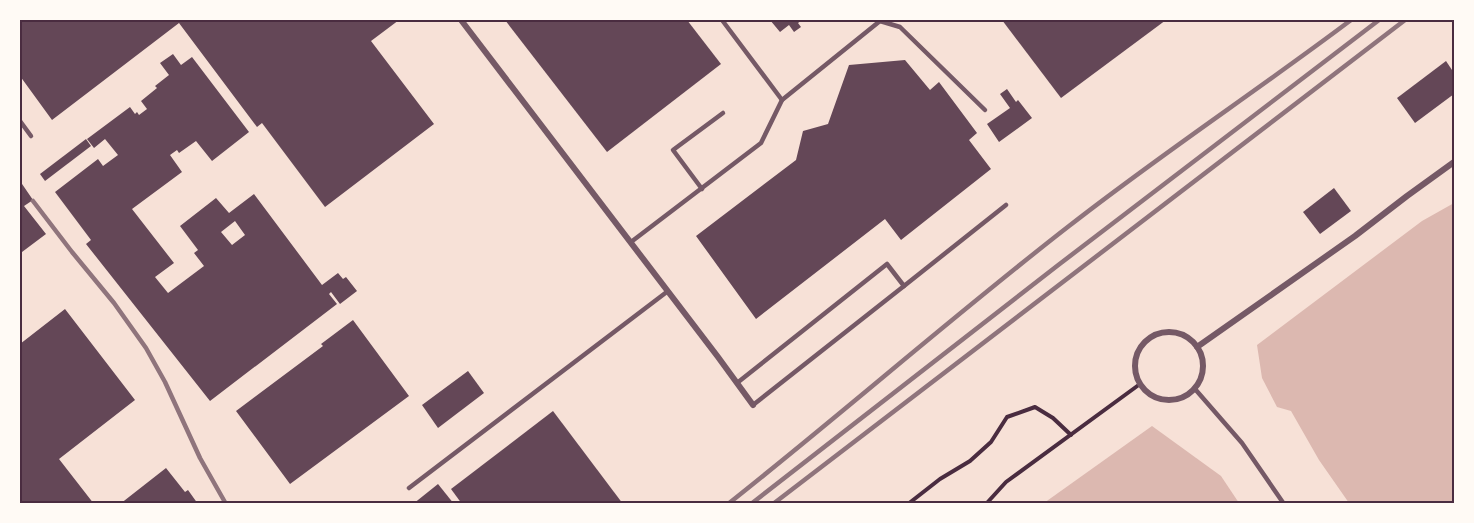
<svg xmlns="http://www.w3.org/2000/svg" width="1474" height="523" viewBox="0 0 1474 523" font-family="Barlow,sans-serif">
<rect width="100%" height="100%" fill="#f7e1d7"/>
<!-- water -->
<g fill="#dcb8b0">
<path d="M1454,203V503H1349L1319,460L1291,411L1277,407L1262,378L1257,345L1422,221Z"/>
<path d="M1152,426L1221,476L1239,503H1044Z"/>
</g>
<!-- building -->
<g fill="#644757" fill-rule="evenodd">
<path d="M20,20H399L371,41L434,124L325,207L262,123L257,127L179,23L52,120L20,76Z"/>
<path d="M505,20H687L721,64L607,152Z"/>
<path d="M770,20H802L798,23L801,27L794,32L789,25L780,32Z"/>
<path d="M1002,20H1166L1061,98Z"/>
<path d="M173,54L181,65L192,57L249,132L212,161L196,141L179,153L177,150L170,155L182,172L132,209L174,263L155,277L168,293L204,266L194,253L198,250L180,226L216,198L229,213L254,194L322,285L338,273L343,279L346,277L357,291L340,304L331,292L329,294L337,304L210,401L86,244L91,240L55,192L98,159L103,166L118,155L105,139L94,148L87,139L130,107L135,114L137,112L139,115L147,109L141,101L157,88L155,86L169,75L160,63ZM235,221L245,235L232,245L221,232Z"/>
<path d="M905,60L930,90L939,82L977,133L969,140L991,169L901,240L885,219L756,319L696,236L796,160L803,131L828,124L849,65Z"/>
<path d="M1446,61L1454,73V94L1415,123L1397,98Z"/>
<path d="M1007,89L1016,102L1018,100L1032,118L999,142L987,124L1010,108L1000,94Z"/>
<path d="M86,139L91,146L45,181L40,174Z"/>
<path d="M20,181L33,200L24,206L46,234L22,252L20,249Z"/>
<path d="M1334,188L1351,211L1320,234L1303,212Z"/>
<path d="M65,309L135,400L59,459L94,504H20V344Z"/>
<path d="M353,320L409,396L290,484L236,411L323,346L321,344Z"/>
<path d="M468,371L484,393L438,428L422,405Z"/>
<path d="M553,411L623,504H462L451,489Z"/>
<path d="M166,468L185,492L188,490L198,504H120Z"/>
<path d="M438,484L454,504H413Z"/>
</g>
<g fill="none" stroke-linecap="round" stroke-linejoin="round">
<!-- path -->
<g stroke="#4a2c40" stroke-width="4">
<path d="M908,504L940,479L970,461L991,442L1007,417L1035,407L1053,418L1071,435"/>
<path d="M986,504L1006,482L1140,384"/>
</g>
<!-- service -->
<g stroke="#755966" stroke-width="4.5">
<path d="M722,20L782,100"/>
<path d="M880,21L900,27L985,110"/>
<path d="M20,121L31,136"/>
<path d="M702,189L673,150L723,113"/>
<path d="M631,242L761,143L782,100L880,21"/>
<path d="M737,383L887,264L904,286L1006,205"/>
<path d="M1195,389L1242,443L1284,504"/>
<path d="M753,405L904,286"/>
<path d="M409,488L668,291"/>
</g>
<!-- minor -->
<g stroke="#755966" stroke-width="6">
<path d="M461,20L718,357L753,405"/>
<circle cx="1169" cy="366" r="34"/>
<path d="M1197,347L1355,236L1407,196L1454,162"/>
</g>
<!-- rail -->
<g stroke="#8f747c" stroke-width="4.5">
<path d="M33,201L72,252L114,303L146,348L165,382L200,458L226,504"/>
<path d="M728,504C843,413 953,316 1069,226C1161,154 1258,90 1351,20"/>
<path d="M751,504L1057,266L1379,20"/>
<path d="M773,504L1405,20"/>
</g>
</g>
<!-- border -->
<rect width="1474" height="523" fill="none" stroke="#fffaf5" stroke-width="42"/>
<rect x="21" y="21" width="1432" height="481" fill="none" stroke="#4a2c40" stroke-width="2"/>
</svg>
